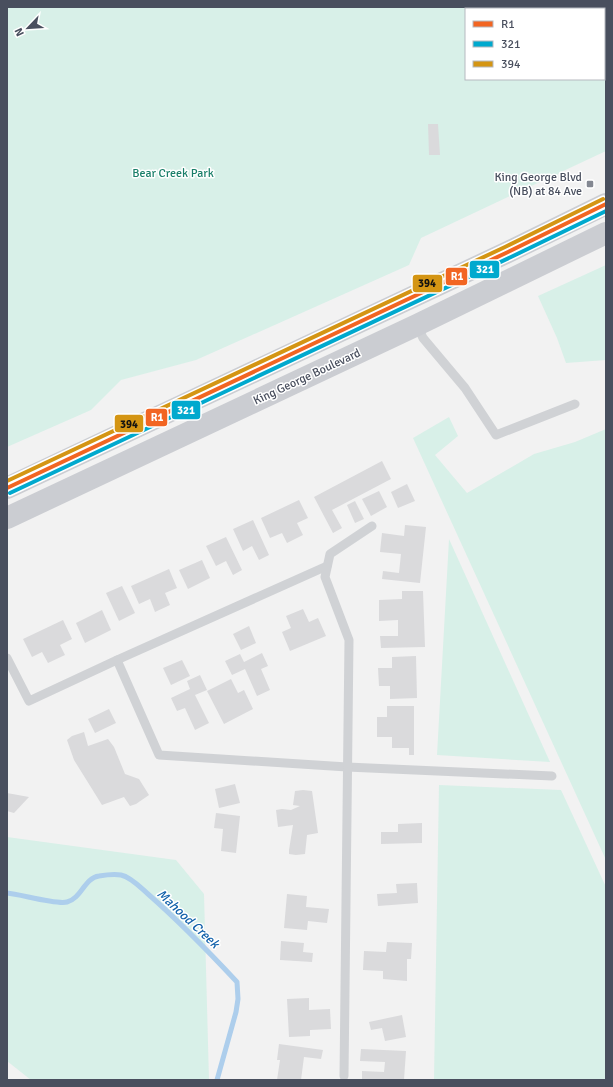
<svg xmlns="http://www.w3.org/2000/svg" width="613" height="1087" viewBox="0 0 613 1087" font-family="Signika,sans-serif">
<rect width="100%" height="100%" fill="#f2f2f2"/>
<!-- green -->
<g fill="#d8f0e8" fill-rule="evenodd">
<path d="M7,7H606V151L559,173L556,176L544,180L421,238L409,265L196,360L121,380L91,410L7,447ZM466,9H604V79H466Z"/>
<path d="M606,265V360L566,363L557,338L538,296Z"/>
<path d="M449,417L458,436L435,455L467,493L534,454L575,442L606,429V860L413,438Z"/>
<path d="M449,539L550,762L437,755Z"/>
<path d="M439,785L561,790L606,887V1080H434Z"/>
<path d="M7,837L176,860L204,894L209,1080H31L7,1061Z"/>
</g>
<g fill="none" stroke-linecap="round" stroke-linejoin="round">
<!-- stream -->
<path stroke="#adceec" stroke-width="5" d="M7,893C20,894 56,905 67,902C82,898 84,878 99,876C105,875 115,874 121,875C131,877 141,888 148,894C180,922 209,952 237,982L238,999L236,1012L217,1080"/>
</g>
<!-- building -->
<g fill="#dadadc">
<path d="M428,124H438L440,155H429Z"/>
<path d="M382,461L391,479L332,510L342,528L333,533L314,497Z"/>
<path d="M407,484L415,501L398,508L391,492Z"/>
<path d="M379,491L387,507L371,516L362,499Z"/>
<path d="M299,500L308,518L297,523L303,535L287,543L282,533L270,538L261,518Z"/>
<path d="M355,501L364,519L355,523L347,505Z"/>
<path d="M253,520L269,555L259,560L252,546L243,551L233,529Z"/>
<path d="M405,525L426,527L420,583L382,579L383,571L399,573L401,554L380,552L382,533L404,536Z"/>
<path d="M226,537L242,570L233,575L226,561L216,566L206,546Z"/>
<path d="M202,560L210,578L188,589L179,570Z"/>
<path d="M169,569L177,588L165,593L170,605L155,612L150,599L139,604L131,586Z"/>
<path d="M122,586L135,613L119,621L106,593Z"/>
<path d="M402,591H423L425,647L381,648L380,636H398V620L379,621V600L402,599Z"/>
<path d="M303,609L309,622L318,618L326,636L290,651L282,632L291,628L286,616Z"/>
<path d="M102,610L111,630L85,643L76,623Z"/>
<path d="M63,620L72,639L60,645L65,655L48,663L42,652L32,657L23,639Z"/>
<path d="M249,626L256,643L241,650L233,634Z"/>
<path d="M262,653L268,666L261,669L270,690L257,696L245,669L232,675L225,661L240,654L244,662Z"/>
<path d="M416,656L417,698L390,699V686H379L378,668H392V657Z"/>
<path d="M182,660L190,676L171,685L163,668Z"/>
<path d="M200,675L207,690L195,695L209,723L195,730L185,708L177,711L171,698L190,689L187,681Z"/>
<path d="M231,679L238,693L244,690L253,709L224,724L207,691Z"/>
<path d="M387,706H414V755H409V748H392V737H377V717H387Z"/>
<path d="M109,709L116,723L95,733L88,719Z"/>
<path d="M84,732L88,746L108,739L114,747L125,774L139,779L149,795L136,804L130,806L124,797L102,805L74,760L67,740L72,736Z"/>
<path d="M235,784L240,803L219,808L215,789Z"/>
<path d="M303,790L312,791L318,833L307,835L305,854L296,855L289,854V850L293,825L278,827L276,810L282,809L291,810L300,806L293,805L295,791Z"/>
<path d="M7,793L29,797L14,813L7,811Z"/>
<path d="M216,813L240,816L236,853L221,851L223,829L214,828Z"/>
<path d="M422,823V843L381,844V832H398V824Z"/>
<path d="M417,883L418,903L378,906L377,894L397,893L396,884Z"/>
<path d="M287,894L307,896L306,907L329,909L327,923L308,921L307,930L284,928Z"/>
<path d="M281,941L304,943L303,952L313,953L312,962L280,960Z"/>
<path d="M387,942L412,943L411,959H407V981L383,979V971L363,970L364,951L386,952Z"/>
<path d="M309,998V1010L330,1009L331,1029L310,1030V1036L289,1037L287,999Z"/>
<path d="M402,1015L406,1037L385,1041L382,1028L371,1030L369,1022Z"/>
<path d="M279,1044L323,1050L321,1059L304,1057L301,1080H277L280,1060H277Z"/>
<path d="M361,1049L406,1051L404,1080H362V1071L384,1072L385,1062L360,1061Z"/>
</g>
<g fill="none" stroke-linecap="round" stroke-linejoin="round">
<!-- lane -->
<g stroke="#d0d2d5" stroke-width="9">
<path d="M417,325L423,338L465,388L496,435L575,404"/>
<path d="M7,658L29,701L117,660L159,755L347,767L552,776"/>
<path d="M117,660L327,566"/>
<path d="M344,1076L349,640L325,577L330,554L372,526"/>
</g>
<!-- primary -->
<g stroke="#cbcdd2" stroke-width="22">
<path d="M7,488L508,252L606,204"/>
<path d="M7,518L417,325L606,233"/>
</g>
<defs>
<path id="bus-1" d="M7,488L508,252L606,204"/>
<path id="bus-2" d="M10,493L511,257L606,211"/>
<path id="bus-3" d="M7,481L505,247L603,199"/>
</defs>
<!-- bus-1 casing -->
<use href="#bus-1" stroke="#fff" stroke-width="7"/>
<!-- bus-2 casing -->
<use href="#bus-2" stroke="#fff" stroke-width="7"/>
<!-- bus-3 casing -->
<use href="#bus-3" stroke="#fff" stroke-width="7"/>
<!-- bus-1 -->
<use href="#bus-1" stroke="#f26522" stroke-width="4"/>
<!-- bus-2 -->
<use href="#bus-2" stroke="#00a9ce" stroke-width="4"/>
<!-- bus-3 -->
<use href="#bus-3" stroke="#d49513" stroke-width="4"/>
</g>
<!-- markers -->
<rect fill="#848892" stroke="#fff" stroke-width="1.5" x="586" y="180" width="8" height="8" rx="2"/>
<g text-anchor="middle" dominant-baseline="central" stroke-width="3" stroke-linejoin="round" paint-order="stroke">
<!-- park labels -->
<g font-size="12" fill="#1a7f69" stroke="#fff">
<text x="173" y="173">Bear Creek Park</text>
</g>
<!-- poi labels -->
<g font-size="12" fill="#494f5e" stroke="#fff" text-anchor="end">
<text x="582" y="177">King George Blvd<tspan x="582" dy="14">(NB) at 84 Ave</tspan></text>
</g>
<!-- street labels -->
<g font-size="12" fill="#494f5e" stroke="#fff">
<text transform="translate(307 377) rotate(-25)">King George Boulevard</text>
</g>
<!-- water labels -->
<g font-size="13" font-style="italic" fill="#1060aa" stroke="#fff">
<text transform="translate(188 919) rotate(43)">Mahood Creek</text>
</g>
</g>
<g stroke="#fff" stroke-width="1.5">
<rect x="469" y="260" width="31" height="19" rx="4" fill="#00a9ce"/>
<rect x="445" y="267" width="23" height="19" rx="4" fill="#f26522"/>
<rect x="412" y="274" width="31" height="19" rx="4" fill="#d49513"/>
<rect x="171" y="400" width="30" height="20" rx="4" fill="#00a9ce"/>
<rect x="145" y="408" width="23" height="19" rx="4" fill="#f26522"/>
<rect x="114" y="414" width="30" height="19" rx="4" fill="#d49513"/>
</g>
<g font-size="11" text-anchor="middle" font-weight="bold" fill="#fff">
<text x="485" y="273">321</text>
<text x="457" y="280">R1</text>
<text x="186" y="414">321</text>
<text x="157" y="421">R1</text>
</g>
<g font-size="11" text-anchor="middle" font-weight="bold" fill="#111">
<text x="427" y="287">394</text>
<text x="129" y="428">394</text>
</g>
<!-- border -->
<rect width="613" height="1087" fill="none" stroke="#494f5e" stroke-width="16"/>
<!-- legend -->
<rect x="465" y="8" width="140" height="72" fill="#ffffff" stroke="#b6b9bf"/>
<rect x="473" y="21" width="20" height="6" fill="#f26522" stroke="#b6b9bf"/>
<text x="501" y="28" font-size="12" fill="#494f5e">R1</text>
<rect x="473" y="41" width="20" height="6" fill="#00a9ce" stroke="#b6b9bf"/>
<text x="501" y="48" font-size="12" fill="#494f5e">321</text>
<rect x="473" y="61" width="20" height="6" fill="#d49513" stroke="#b6b9bf"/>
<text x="501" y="68" font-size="12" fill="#494f5e">394</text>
<!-- north arrow -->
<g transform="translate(28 28) rotate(245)" stroke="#ffffff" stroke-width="3" paint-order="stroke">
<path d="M0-3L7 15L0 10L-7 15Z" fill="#494f5e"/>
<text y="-6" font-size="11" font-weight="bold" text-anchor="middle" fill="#494f5e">N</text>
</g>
</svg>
